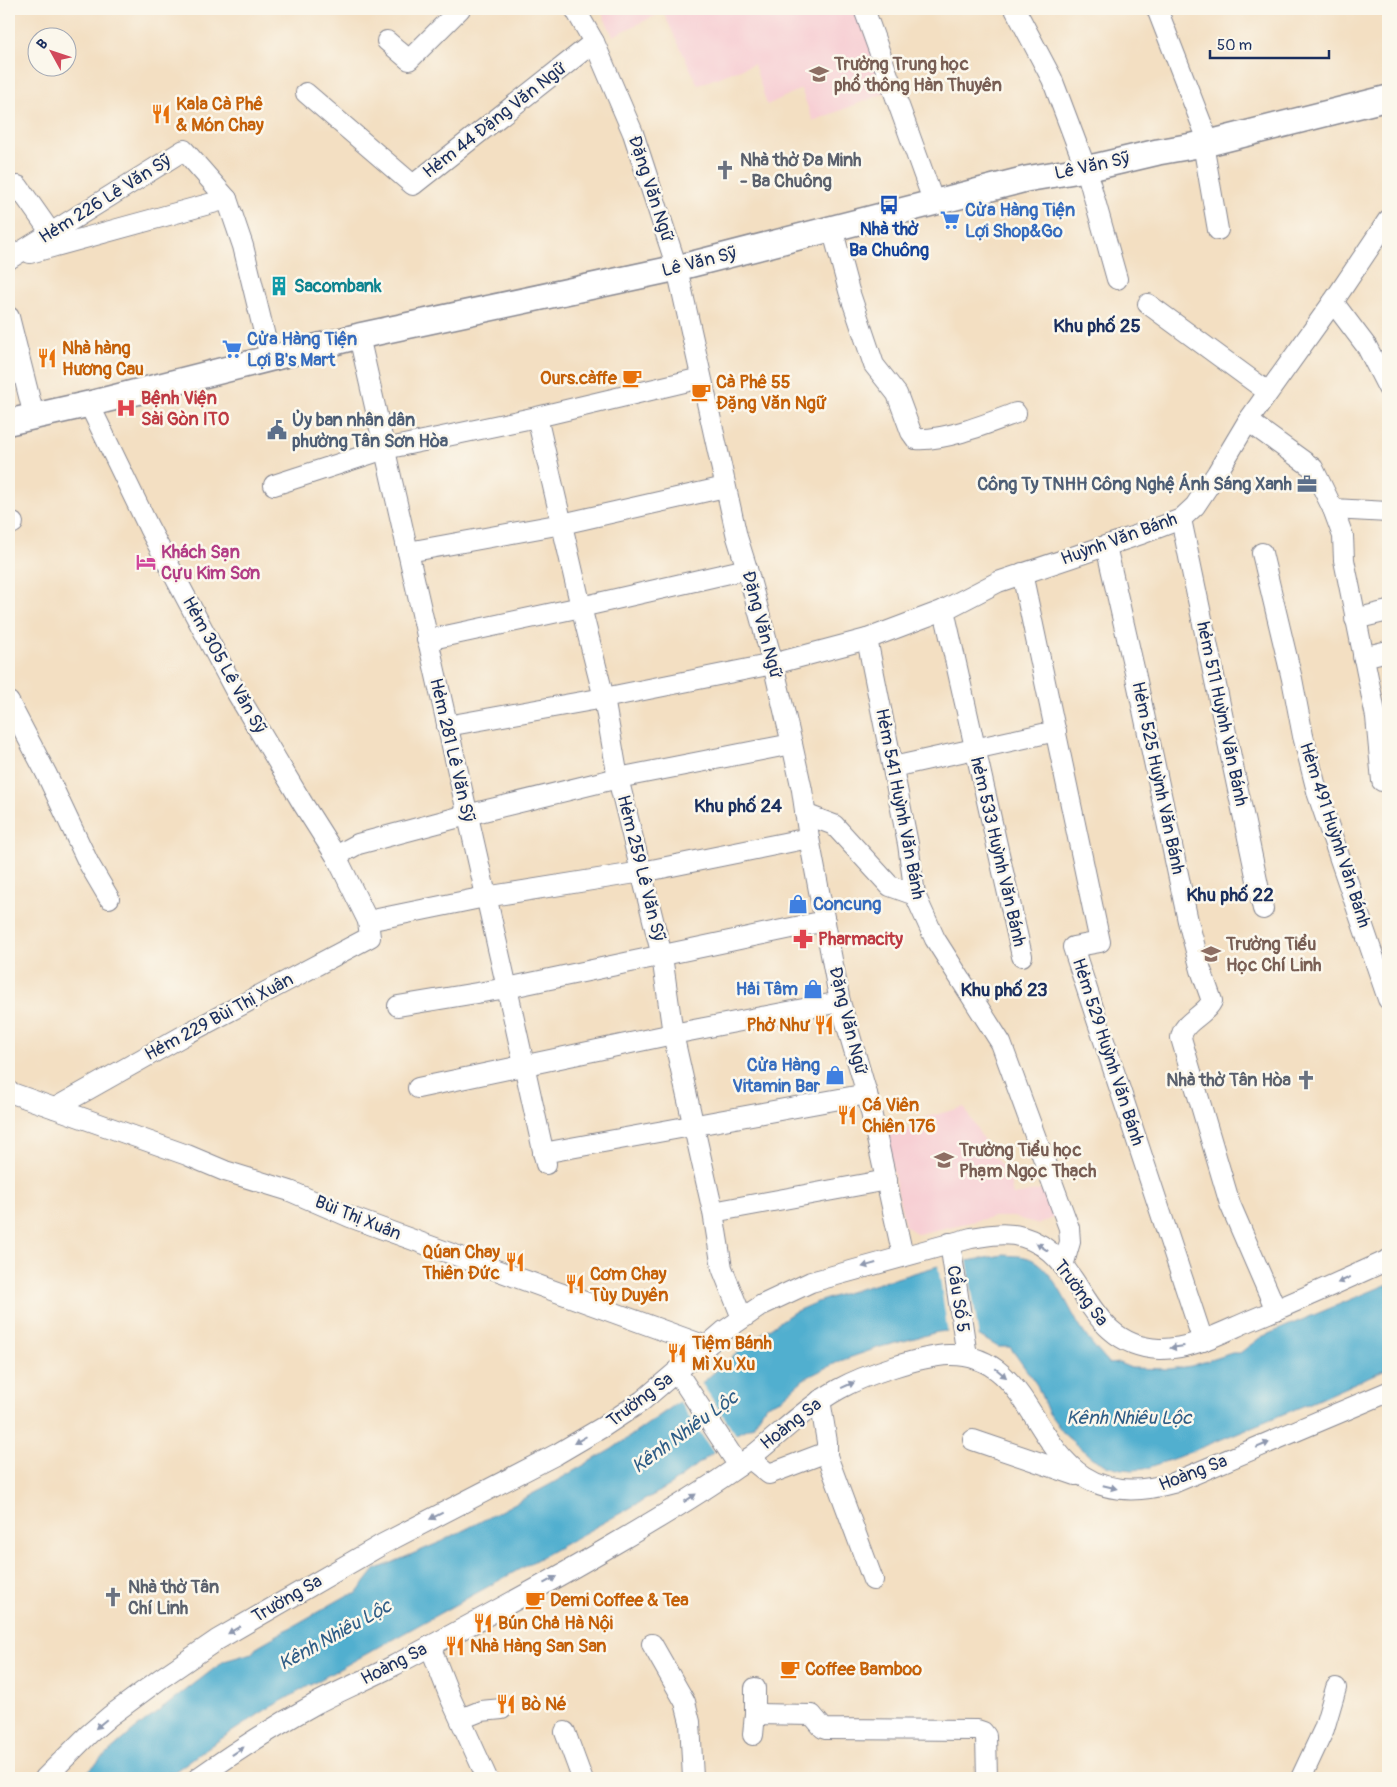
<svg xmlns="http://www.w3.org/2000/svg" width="1397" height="1787" viewBox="0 0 1397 1787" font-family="Pangolin,sans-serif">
<rect width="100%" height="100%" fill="#fbf7ec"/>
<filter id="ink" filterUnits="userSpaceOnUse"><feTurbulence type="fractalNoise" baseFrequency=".02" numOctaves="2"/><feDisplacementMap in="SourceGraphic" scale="10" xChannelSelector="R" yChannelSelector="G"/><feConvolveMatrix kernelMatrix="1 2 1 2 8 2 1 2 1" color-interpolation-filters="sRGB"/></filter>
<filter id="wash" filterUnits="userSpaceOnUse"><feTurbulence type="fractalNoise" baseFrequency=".0096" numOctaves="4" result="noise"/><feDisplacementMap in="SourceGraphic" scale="20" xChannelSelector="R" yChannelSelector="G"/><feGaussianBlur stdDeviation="1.12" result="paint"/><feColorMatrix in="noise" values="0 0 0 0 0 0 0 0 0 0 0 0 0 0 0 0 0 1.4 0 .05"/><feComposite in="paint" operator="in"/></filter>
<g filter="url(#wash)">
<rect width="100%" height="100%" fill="#f3dfc2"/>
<!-- built -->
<g fill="#f7cfd4">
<path d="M600,9H856L888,92L813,121L801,89L767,105L754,64L698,85L663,12L613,36Z"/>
<path d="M964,1107L989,1149L1009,1176L1013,1195L1047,1189L1058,1216L1039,1224L1013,1217H993L918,1234L905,1226L885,1135L918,1127L916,1120Z"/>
</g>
<!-- water -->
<path fill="#51afcf" stroke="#366f96" d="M1003,1255C1013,1256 1024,1255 1033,1260C1055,1272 1069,1310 1082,1330C1090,1343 1100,1353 1109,1364L1119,1363L1131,1368L1169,1369L1191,1366L1232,1353H1240L1261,1337L1388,1284V1368L1315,1401L1178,1457L1144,1469L1133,1470L1121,1469L1106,1465L1092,1458L1065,1435L1048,1412L1037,1385L1010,1347H998L978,1335L948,1331L938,1332L880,1347L840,1361L804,1379L781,1399L766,1405L753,1426L736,1434L713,1453L666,1488L267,1709L207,1748L166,1778H80L133,1731L224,1661L252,1653L258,1646L346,1596L356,1594L375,1570L436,1544L474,1525L551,1484L612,1449L679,1402L754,1339L794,1312L817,1302L842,1294L938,1266Z"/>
<!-- pier -->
<g fill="#f3dfc2">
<path d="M967,1259L979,1338L948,1334L938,1265Z"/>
<path d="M700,1381L737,1436L715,1455L678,1400Z"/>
</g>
</g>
<g filter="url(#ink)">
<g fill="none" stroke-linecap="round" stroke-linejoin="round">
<defs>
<g id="minor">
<path d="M575,9L594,42L633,133L677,268L737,537L747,569L773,664L792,744L802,790L809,838L840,1002L867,1094L903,1256"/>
<path d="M864,9L934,203"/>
<path d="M1015,9L1052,79L1086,169L1117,279"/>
<path d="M1157,9L1209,143"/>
<path d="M387,41L409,60L460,9"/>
<path d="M306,93L413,185L594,42"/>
<path d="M1203,144L1218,230"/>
<path d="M9,191L18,186L51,233"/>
<path d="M832,228L849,291L874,365L897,394L911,432L916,439C945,441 989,423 1016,413"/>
<path d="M30,253L227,199"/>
<path d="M9,259L184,150L227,199L243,246L270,357"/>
<path d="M1333,302L1367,347L1388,388"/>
<path d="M1148,304L1268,392"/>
<path d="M9,317L34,416"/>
<path d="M359,336L507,988L546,1164"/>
<path d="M537,417L581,607L604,698L618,778L662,956L673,1034L713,1212L722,1268L742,1318"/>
<path d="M1248,421L1313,468L1333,509L1343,536L1344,560L1376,717L1382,781"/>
<path d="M274,485L385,449L537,417L701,378"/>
<path d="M1333,509L1388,512"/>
<path d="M1181,519L1263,909"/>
<path d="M9,525L13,523"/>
<path d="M1106,546L1136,677L1188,921L1201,970L1212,1001C1205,1016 1183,1021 1181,1038L1230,1204L1276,1310"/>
<path d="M408,552L562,524L725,487"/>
<path d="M1262,553L1292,679L1303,736L1318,795L1388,999"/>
<path d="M1022,573L1100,942L1073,947L1203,1341"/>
<path d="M944,610L1022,956"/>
<path d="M1355,619L1388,611"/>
<path d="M867,639L908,844L915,895L935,939L1001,1043L1069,1228L1070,1242L1063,1266"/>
<path d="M427,640L581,607L747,569"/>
<path d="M1363,657L1388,651"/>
<path d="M9,702L46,773L89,864L109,898"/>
<path d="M447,726L604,698L773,664L867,639L944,610L998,582L1144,533L1181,519L1195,506L1217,473L1248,421L1333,302L1388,220"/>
<path d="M893,767L1056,731"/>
<path d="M805,814L834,825L890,886L915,895"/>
<path d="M336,856L358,844L467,815L618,778L792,744"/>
<path d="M368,921L485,897L642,872L809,838"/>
<path d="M398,1006L507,988L825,921"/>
<path d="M418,1088L673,1034L840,1002"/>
<path d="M9,1092L187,1155L225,1171L290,1191L350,1217L706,1346"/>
<path d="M55,1108L190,1032L370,937L368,921L336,856L303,804L235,690L149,528L89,404"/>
<path d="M543,1153L867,1094"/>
<path d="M713,1212L887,1180"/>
<path d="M950,1243L967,1356"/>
<path d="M677,1372L739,1466"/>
<path d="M820,1400L827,1442V1456L873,1580"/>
<path d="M973,1440L1076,1475"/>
<path d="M749,1458L769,1474L827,1452"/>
<path d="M652,1644L685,1702L690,1722L693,1778"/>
<path d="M430,1646L450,1697L487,1778"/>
<path d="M755,1688V1714"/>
<path d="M461,1719L481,1711L502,1709"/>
<path d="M565,1732L582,1778"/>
<path d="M753,1735L755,1714L812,1715L823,1728L826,1729L977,1730L983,1732L986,1736L987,1778"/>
<path d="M45,1778L89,1734L110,1716L160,1679L217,1640L383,1544L557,1454L603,1427L642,1401L724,1331L762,1305L811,1282L971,1238C989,1235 1006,1232 1023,1237C1086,1255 1081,1345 1159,1349C1190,1350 1221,1333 1249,1321C1296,1302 1342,1281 1388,1260"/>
<path d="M198,1778C236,1751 275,1726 315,1704C341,1690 368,1679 393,1666C466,1627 540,1588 611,1546C654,1521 698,1495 739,1466C773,1442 801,1410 839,1389C864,1375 921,1356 949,1355C1054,1352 1025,1525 1173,1483L1388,1392"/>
<path d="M1301,1778L1324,1729L1336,1688"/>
</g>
<path id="major" d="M9,422L89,404L359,336L677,268L1026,179L1086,169L1158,152L1209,143L1388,98"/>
</defs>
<!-- minor casing -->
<use href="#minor" stroke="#878790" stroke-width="22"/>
<!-- major casing -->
<use href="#major" stroke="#878790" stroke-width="28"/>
<!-- minor -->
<use href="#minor" stroke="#fff" stroke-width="20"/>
<!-- major -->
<use href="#major" stroke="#fff" stroke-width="25"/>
</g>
<!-- one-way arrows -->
<defs><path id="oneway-solid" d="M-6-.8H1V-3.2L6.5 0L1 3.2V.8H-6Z" transform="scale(1.25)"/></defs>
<g fill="#8d97ae">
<use href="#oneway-solid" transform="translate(1042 1247) rotate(-146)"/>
<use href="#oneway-solid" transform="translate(869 1265) rotate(164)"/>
<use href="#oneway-solid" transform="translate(1344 1280) rotate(155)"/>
<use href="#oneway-solid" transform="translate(1177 1347) rotate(172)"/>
<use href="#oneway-solid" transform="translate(1001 1373) rotate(40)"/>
<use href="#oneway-solid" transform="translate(848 1385) rotate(-24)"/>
<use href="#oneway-solid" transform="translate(580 1440) rotate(150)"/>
<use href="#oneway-solid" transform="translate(1263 1445) rotate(-23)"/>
<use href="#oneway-solid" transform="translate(1110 1487) rotate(14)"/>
<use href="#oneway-solid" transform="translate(690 1498) rotate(-33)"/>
<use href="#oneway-solid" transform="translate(436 1516) rotate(153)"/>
<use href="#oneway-solid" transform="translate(550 1580) rotate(-29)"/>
<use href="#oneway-solid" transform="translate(234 1630) rotate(149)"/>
<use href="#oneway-solid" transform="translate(101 1724) rotate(140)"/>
<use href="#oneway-solid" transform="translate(238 1751) rotate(-34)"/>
</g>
</g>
<!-- icons -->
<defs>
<symbol id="school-bare" viewBox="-9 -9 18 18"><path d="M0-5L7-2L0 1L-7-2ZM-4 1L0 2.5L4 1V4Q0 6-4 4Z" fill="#8d6e63" stroke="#fbf7ec" stroke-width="2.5" paint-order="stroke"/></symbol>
<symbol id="restaurant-bare" viewBox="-9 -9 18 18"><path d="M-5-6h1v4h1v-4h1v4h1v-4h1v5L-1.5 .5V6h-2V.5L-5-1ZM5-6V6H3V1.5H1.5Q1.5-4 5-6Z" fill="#e8710a" stroke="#fbf7ec" stroke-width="2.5" paint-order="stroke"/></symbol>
<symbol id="church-bare" viewBox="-9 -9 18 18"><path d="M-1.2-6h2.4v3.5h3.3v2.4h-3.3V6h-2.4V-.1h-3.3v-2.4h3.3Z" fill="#6b7280" stroke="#fbf7ec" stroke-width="2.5" paint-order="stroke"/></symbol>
<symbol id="bus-bare" viewBox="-9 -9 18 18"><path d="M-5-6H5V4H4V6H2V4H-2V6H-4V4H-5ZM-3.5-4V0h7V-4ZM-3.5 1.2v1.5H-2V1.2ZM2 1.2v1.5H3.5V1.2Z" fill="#1a4fb4" stroke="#fbf7ec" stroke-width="2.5" paint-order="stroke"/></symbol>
<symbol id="supermarket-bare" viewBox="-9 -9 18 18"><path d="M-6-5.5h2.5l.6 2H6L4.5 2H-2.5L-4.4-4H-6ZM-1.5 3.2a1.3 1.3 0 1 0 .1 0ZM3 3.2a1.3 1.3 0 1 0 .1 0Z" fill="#3f7fe0" stroke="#fbf7ec" stroke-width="2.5" paint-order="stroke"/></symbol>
<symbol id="building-bare" viewBox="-9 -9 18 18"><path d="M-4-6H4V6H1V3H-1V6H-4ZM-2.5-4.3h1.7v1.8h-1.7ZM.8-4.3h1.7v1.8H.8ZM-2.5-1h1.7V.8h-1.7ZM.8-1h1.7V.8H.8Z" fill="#0f9aa8" stroke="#fbf7ec" stroke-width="2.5" paint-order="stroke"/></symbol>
<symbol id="cafe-bare" viewBox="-9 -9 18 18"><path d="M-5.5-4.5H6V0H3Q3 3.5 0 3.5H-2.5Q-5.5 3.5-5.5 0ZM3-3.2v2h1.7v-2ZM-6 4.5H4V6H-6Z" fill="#e8710a" stroke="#fbf7ec" stroke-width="2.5" paint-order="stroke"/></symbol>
<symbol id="hospital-bare" viewBox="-9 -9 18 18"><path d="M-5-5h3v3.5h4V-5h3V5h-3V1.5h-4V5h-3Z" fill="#e0444e" stroke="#fbf7ec" stroke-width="2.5" paint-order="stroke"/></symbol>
<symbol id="civic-bare" viewBox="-9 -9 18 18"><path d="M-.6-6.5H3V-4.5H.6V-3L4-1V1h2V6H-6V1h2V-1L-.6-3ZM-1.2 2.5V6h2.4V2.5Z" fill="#5c6f8a" stroke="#fbf7ec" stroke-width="2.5" paint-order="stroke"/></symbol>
<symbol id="office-bare" viewBox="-9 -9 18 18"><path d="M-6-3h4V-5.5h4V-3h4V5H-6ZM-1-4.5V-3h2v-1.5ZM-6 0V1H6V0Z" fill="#5c6f8a" stroke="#fbf7ec" stroke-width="2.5" paint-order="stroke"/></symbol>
<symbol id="hotel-bare" viewBox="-9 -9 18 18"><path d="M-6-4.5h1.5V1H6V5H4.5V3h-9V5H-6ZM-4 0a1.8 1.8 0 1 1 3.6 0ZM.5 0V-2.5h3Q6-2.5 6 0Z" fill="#d1479c" stroke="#fbf7ec" stroke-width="2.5" paint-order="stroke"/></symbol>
<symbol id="shop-bare" viewBox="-9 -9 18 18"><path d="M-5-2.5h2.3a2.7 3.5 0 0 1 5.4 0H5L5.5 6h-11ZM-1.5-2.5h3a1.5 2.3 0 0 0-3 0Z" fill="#3f7fe0" stroke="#fbf7ec" stroke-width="2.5" paint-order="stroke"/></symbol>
<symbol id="pharmacy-bare" viewBox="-9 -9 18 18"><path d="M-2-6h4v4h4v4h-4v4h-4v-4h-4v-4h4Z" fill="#e0444e" stroke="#fbf7ec" stroke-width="2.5" paint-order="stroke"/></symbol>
</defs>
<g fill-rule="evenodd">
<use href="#school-bare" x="805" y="60" width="28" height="28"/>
<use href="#restaurant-bare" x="147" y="100" width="28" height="28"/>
<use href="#church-bare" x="711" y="156" width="28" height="28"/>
<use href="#bus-bare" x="875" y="191" width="28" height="28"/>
<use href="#supermarket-bare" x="936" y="206" width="28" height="28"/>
<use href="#building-bare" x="265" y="272" width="28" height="28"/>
<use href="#supermarket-bare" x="218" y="335" width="28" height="28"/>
<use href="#restaurant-bare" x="33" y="344" width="28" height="28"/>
<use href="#cafe-bare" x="618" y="364" width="28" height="28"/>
<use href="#cafe-bare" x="687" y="378" width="28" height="28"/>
<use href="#hospital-bare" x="112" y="394" width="28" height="28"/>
<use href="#civic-bare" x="263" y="416" width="28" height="28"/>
<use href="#office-bare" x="1293" y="470" width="28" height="28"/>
<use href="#hotel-bare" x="132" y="548" width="28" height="28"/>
<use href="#shop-bare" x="784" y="890" width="28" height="28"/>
<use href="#pharmacy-bare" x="789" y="925" width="28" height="28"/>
<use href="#school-bare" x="1197" y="940" width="28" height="28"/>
<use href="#shop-bare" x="799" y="975" width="28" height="28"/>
<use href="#restaurant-bare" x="810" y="1011" width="28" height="28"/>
<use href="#shop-bare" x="821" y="1061" width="28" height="28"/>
<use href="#church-bare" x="1292" y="1066" width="28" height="28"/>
<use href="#restaurant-bare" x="833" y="1101" width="28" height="28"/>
<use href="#school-bare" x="930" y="1146" width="28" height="28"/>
<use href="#restaurant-bare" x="501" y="1248" width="28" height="28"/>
<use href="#restaurant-bare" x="561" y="1270" width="28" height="28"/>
<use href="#restaurant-bare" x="663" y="1339" width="28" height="28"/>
<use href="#church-bare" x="99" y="1583" width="28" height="28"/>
<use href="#cafe-bare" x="521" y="1586" width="28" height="28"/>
<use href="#restaurant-bare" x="469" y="1609" width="28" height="28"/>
<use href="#restaurant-bare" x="441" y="1632" width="28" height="28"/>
<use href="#cafe-bare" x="776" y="1655" width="28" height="28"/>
<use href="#restaurant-bare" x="492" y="1690" width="28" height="28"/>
</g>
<g text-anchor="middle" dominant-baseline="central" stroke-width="5" stroke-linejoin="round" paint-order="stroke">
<!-- education labels -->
<g font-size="18" font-weight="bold" fill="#785e54" stroke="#fbf7ec" text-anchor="start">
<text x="834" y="64">Trường Trung học<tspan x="834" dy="21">phổ thông Hàn Thuyên</tspan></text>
<text x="1226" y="944">Trường Tiểu<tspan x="1226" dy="21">Học Chí Linh</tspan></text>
<text x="959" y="1150">Trường Tiểu học<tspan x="959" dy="21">Phạm Ngọc Thạch</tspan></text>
</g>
<!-- food labels -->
<g font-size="18" font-weight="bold" fill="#c56008" stroke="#fbf7ec" text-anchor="start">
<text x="176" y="104">Kala Cà Phê<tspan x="176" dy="21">&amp; Món Chay</tspan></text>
<text x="62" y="348">Nhà hàng<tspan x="62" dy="21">Hương Cau</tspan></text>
<text x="617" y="378" text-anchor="end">Ours.càffe</text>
<text x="716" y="382">Cà Phê 55<tspan x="716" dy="21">Đặng Văn Ngữ</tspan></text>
<text x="809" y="1025" text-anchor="end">Phở Như</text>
<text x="862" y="1105">Cá Viên<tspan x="862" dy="21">Chiên 176</tspan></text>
<text x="500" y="1252" text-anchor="end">Qúan Chay<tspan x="500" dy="21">Thiên Đức</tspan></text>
<text x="590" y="1274">Cơm Chay<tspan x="590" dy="21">Tùy Duyên</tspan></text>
<text x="692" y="1343">Tiệm Bánh<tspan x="692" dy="21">Mì Xu Xu</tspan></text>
<text x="550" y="1600">Demi Coffee &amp; Tea</text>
<text x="498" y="1623">Bún Chả Hà Nội</text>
<text x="470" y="1646">Nhà Hàng San San</text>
<text x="805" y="1669">Coffee Bamboo</text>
<text x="521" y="1704">Bò Né</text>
</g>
<!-- street labels -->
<g font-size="18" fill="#1b2f5e" stroke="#fbf7ec">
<text transform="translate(495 120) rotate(-38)">Hẻm 44 Đặng Văn Ngữ</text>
<text transform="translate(1092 166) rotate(-12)">Lê Văn Sỹ</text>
<text transform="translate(651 189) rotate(72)">Đặng Văn Ngữ</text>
<text transform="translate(105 199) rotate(-32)">Hẻm 226 Lê Văn Sỹ</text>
<text transform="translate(699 262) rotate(-14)">Lê Văn Sỹ</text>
<text transform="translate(1119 539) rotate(-20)">Huỳnh Văn Bánh</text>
<text transform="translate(762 625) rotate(75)">Đặng Văn Ngữ</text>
<text transform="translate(224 665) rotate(61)">Hẻm 305 Lê Văn Sỹ</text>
<text transform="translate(1222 714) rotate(78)">hẻm 511 Huỳnh Văn Bánh</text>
<text transform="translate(452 750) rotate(77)">Hẻm 281 Lê Văn Sỹ</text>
<text transform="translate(1158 778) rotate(78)">Hẻm 525 Huỳnh Văn Bánh</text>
<text transform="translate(900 804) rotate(79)">Hẻm 541 Huỳnh Văn Bánh</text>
<text transform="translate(1335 835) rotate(72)">Hẻm 491 Huỳnh Văn Bánh</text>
<text transform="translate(998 852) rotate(77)">hẻm 533 Huỳnh Văn Bánh</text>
<text transform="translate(641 868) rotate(76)">Hẻm 259 Lê Văn Sỹ</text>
<text transform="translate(219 1017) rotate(-28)">Hẻm 229 Bùi Thị Xuân</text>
<text transform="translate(848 1021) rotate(76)">Đặng Văn Ngữ</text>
<text transform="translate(1108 1052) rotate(72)">Hẻm 529 Huỳnh Văn Bánh</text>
<text transform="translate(358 1218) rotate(22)">Bùi Thị Xuân</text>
<text transform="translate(1081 1293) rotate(53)">Trường Sa</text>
<text transform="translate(958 1299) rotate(81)">Cầu Số 5</text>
<text transform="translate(640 1400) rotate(-37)">Trường Sa</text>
<text transform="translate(791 1424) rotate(-38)">Hoàng Sa</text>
<text transform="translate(1193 1473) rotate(-21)">Hoàng Sa</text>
<text transform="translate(287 1599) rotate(-30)">Trường Sa</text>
<text transform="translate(394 1664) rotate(-27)">Hoàng Sa</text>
</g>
<!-- worship labels -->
<g font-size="18" font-weight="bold" fill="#5b616d" stroke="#fbf7ec" text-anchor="start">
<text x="740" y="160">Nhà thờ Đa Minh<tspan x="740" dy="21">- Ba Chuông</tspan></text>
<text x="1291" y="1080" text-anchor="end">Nhà thờ Tân Hòa</text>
<text x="128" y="1587">Nhà thờ Tân<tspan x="128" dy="21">Chí Linh</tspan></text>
</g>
<!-- shop labels -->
<g font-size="18" font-weight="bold" fill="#366cbe" stroke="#fbf7ec" text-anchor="start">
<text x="965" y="210">Cửa Hàng Tiện<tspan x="965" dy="21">Lợi Shop&amp;Go</tspan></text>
<text x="247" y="339">Cửa Hàng Tiện<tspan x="247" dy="21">Lợi B's Mart</tspan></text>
<text x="813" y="904">Concung</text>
<text x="798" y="989" text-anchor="end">Hải Tâm</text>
<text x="820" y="1065" text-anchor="end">Cửa Hàng<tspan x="820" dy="21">Vitamin Bar</tspan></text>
</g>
<!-- transit labels -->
<g font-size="18" font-weight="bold" fill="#164399" stroke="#fbf7ec">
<text x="889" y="229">Nhà thờ<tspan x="889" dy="21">Ba Chuông</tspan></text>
</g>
<!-- culture labels -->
<g font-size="18" font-weight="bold" fill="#0d838f" stroke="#fbf7ec" text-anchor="start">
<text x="294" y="286">Sacombank</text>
</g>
<!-- health labels -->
<g font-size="18" font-weight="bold" fill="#be3a42" stroke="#fbf7ec" text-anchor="start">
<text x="141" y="398">Bệnh Viện<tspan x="141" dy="21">Sài Gòn ITO</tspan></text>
<text x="818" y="939">Pharmacity</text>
</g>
<!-- service labels -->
<g font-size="18" font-weight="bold" fill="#4e5e75" stroke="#fbf7ec" text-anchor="start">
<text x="292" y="420">Ủy ban nhân dân<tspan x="292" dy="21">phường Tân Sơn Hòa</tspan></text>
<text x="1292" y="484" text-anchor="end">Công Ty TNHH Công Nghệ Ánh Sáng Xanh</text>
</g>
<!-- hotel labels -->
<g font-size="18" font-weight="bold" fill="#b23c85" stroke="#fbf7ec" text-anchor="start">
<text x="161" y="552">Khách Sạn<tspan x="161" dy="21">Cựu Kim Sơn</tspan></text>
</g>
<!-- neighbourhood labels -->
<g font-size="19" font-weight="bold" fill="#1b2f5e" stroke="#fbf7ec">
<text x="1097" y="326">Khu phố 25</text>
<text x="738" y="806">Khu phố 24</text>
<text x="1230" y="895">Khu phố 22</text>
<text x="1004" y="990">Khu phố 23</text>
</g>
<!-- water labels -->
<g font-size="19" font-style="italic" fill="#2e5c86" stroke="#fbf7ec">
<text x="1129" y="1418">Kênh Nhiêu Lộc</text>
<text transform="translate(685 1432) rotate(-36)">Kênh Nhiêu Lộc</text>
<text transform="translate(335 1635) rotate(-29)">Kênh Nhiêu Lộc</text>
</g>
</g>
<!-- margin -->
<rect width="1397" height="1787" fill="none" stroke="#fbf7ec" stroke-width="30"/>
<!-- north arrow -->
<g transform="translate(52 52) rotate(310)"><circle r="24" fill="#fbf7ec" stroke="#a1a7b3"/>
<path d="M0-4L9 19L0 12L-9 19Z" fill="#d1495b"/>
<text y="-8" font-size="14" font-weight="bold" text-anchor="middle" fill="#1b2f5e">B</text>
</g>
<!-- scale -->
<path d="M1210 50v8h119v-8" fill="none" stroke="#1b2f5e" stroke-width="2.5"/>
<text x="1217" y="50" font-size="15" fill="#1b2f5e" stroke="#fbf7ec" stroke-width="4" paint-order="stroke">50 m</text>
</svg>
